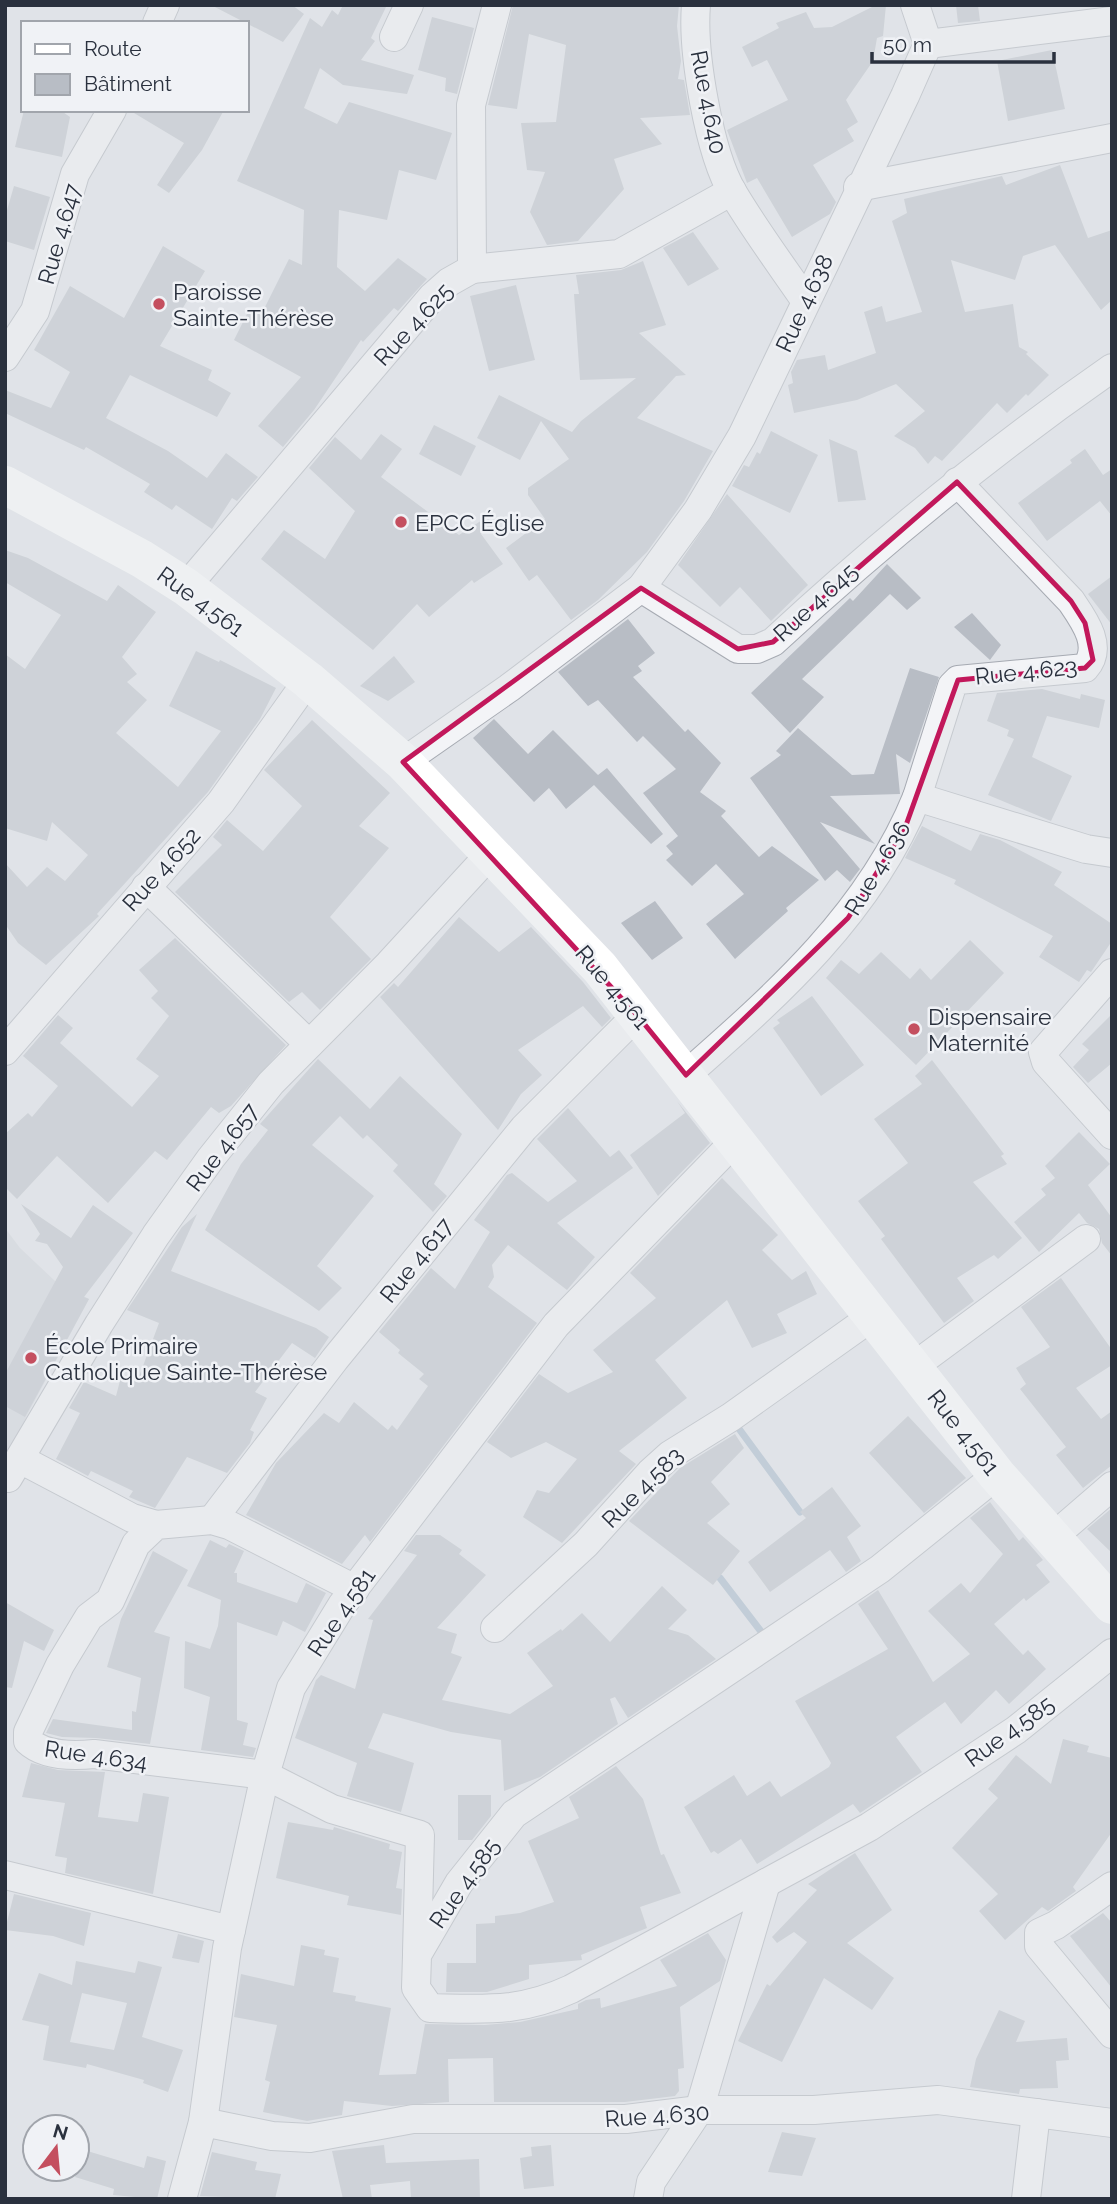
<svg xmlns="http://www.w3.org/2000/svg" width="1117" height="2204" viewBox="0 0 1117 2204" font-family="Raleway,sans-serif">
<rect width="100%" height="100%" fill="#e0e3e8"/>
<!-- built -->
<path fill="#cfd2da" d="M5,1228L20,1248L55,1281L89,1299L26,1417L6,1462Z"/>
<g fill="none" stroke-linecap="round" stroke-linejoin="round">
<!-- stream -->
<g stroke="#9eb1c5" stroke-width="7">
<path d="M734,1422L800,1512"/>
<path d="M720,1578L763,1634"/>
</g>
</g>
<!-- building -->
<g fill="#b8bdc5" fill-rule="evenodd">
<path d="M211,5H292L304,14L283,42Z"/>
<path d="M343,5H387L371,38L375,41L361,60L414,75L407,94L343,85L320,68L304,108L337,124L349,102L452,133L436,180L399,170L387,220L339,210L337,267L365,291L398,258L427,279L398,311L394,308L363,342L361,340L314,410L283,447L258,426L301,377L234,340L249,310L261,315L289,259L302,265L304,210L237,181L310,18L322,27L332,10L338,15Z"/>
<path d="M513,5H679L677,26L681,61L678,79L684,80L690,115L640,118L662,144L614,159L624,189L578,241L547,245L530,212L545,172L527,170L521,123L556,122L566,45L529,34L517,109L488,105Z"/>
<path d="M876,5H886L883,36L877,38L873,61L846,100L858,122L847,129L854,141L813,165L836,202L830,214L792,237L757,178L747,183L727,130L788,100L767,60L752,67L742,47L779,28L776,23L806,12L814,28L832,27Z"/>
<path d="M956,5H978L980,21L958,23Z"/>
<path d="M432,17L474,28L457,94L445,91L446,78L418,70Z"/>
<path d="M1052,50L1065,109L1008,121L997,61Z"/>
<path d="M24,110H60L70,117L62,157L15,147Z"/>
<path d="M129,110H224L202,150L169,193L157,185L184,143Z"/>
<path d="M1060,165L1088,238L1112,230V300L1101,310L1055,245L1023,256L1015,280L951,260L965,312L1013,304L1019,347L1028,352L1026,354L1049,375L1028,396L1026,394L1007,413L997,403L942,461L935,456L928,464L915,448L894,436L925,411L896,384L857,400L794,413L788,385L793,383L791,372L797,360L825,355L828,370L876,353L864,312L882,306L886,322L922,312L892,221L907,213L904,199L1002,176L1006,185Z"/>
<path d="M14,186L50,197L34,250L5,241V217Z"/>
<path d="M693,232L719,269L688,286L663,248Z"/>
<path d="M163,246L205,271L160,346L212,370L208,380L231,393L217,417L130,375L106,418L168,451L207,478L226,453L258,477L237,501L232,498L212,529L176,505L172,510L144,492L150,484L86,447L84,450L5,413V390L51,408L70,372L34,350L70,286L124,318Z"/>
<path d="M643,261L666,325L639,333L686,375L676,376L637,418L713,451L684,501L647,552L598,600L571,620L537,575L529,581L506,548L545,519L528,495V488L569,459L541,421L520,460L477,438L499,395L572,432L581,421L636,378L580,380L574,294H579L576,275L621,270Z"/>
<path d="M516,285L535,360L489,371L470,296Z"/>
<path d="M434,425L476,446L461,476L419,454Z"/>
<path d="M771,431L818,455L790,513L732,486L744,465L749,467L757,452L760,454Z"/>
<path d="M381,434L402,449L381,477L459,535L493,513L481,534L503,564L474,583L472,580L429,617L417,604L373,650L261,559L284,530L325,559L355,511L309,468L335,437L361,460Z"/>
<path d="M829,439L857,451L866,500L838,502Z"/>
<path d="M1085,449L1103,475L1112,469V516L1100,501L1047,541L1018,503L1072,463L1070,460Z"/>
<path d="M727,494L808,585L771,621L740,587L720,607L678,565Z"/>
<path d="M5,550L28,558L107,601L118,585L156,612L122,657L137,674L127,682L147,700L116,733L178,787L221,731L169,706L196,651L219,662L220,660L276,688L260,719L208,792L97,914L99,916L46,965L18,943L5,924V863L27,887L47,867L65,881L88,855L52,822L47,841L5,828V654L25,669L61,615L5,582Z"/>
<path d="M887,564L921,598L907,610L890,594L802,679L824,697L790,733L751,693L850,598L853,601Z"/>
<path d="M1112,576V625L1088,594Z"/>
<path d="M972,613L1001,645L990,660L954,627Z"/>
<path d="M628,619L655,653L638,666L642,671L633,677L685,732L688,729L721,763L700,792L726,811L721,816L759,857L772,846L819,880L786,908L788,911L735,959L706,924L744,894L716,864L692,886L666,860L673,854L666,846L678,836L643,793L676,769L643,736L637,742L598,700L588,706L558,672Z"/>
<path d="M394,656L415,682L388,701L360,686Z"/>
<path d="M910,668L939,677L910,763L896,754L900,794L830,796L875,844L820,822L860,869L850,882L837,870L825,881L750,778L781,755L776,751L798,728L852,775L874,774Z"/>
<path d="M1042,689L1080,699L1081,694L1105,700L1099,728L1047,716L1032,757L1072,776L1051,821L988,795L1014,739L1007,736L1009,730L987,721L997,693Z"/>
<path d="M494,719L528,754L553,730L598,775L607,768L663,834L651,844L594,785L566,809L549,788L534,802L473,738Z"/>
<path d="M312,720L390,793L359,826L389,848L330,917L371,959L320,1010L302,992L289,1002L175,892L222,845L213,837L227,820L263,851L302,806L264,770Z"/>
<path d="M922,826L971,851L980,834L1000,840L1062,872L1054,885L1112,924V941L1091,972L1087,970L1079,982L1039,957L1053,936L954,884L956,880L905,858Z"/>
<path d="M655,901L683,938L652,960L621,923Z"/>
<path d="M459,917L499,952L531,927L583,982L611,1018L602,1027L583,1006L518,1050L542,1075L521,1094L498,1130L380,997L394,983L398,987Z"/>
<path d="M175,938L286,1045L231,1106L219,1113L211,1107L167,1160L155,1151L108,1203L57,1156L17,1199L5,1187V1134L28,1113L32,1117L58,1086L23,1056L58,1015L73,1028L60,1043L132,1107L159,1076L136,1059L169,1016L151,998L158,991L139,970Z"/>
<path d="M970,940L1004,973L916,1065L826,978L841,960L859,974L881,952L910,979L920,968L931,980Z"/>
<path d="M812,996L864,1065L821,1096L773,1028L780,1023L777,1020Z"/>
<path d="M1112,1014V1063L1088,1083L1073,1067L1089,1050L1082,1044Z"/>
<path d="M318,1059L370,1109L400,1076L462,1134L434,1184L447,1196L433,1212L393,1171L398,1165L367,1135L363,1139L340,1116L312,1145L374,1196L317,1266L342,1288L319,1311L205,1230L241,1164L268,1130L260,1124Z"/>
<path d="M932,1060L1004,1154L1001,1156L1007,1164L973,1182L1022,1238L998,1259L994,1255L957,1278L974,1301L944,1323L881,1239L885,1236L858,1201L908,1163L874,1119L922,1084L915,1076Z"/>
<path d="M677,1101L710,1143L658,1196L630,1155L685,1113Z"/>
<path d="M568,1108L610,1157L619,1150L633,1168L557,1223L595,1257L567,1290L508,1245L492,1265L494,1277L488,1287L537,1323L370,1542L365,1535L342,1564L246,1515L276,1463L324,1413L339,1423L354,1402L388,1430L392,1425L397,1430L428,1386L419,1379L424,1374L398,1353L400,1350L379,1332L431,1268L455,1289L490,1232L474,1220L507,1175L512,1173L548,1202L577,1181L537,1139Z"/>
<path d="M1079,1132L1110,1164L1088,1185L1112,1218V1256L1102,1243L1099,1229L1087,1223L1079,1213L1039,1252L1014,1222L1046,1195L1041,1189L1055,1178L1045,1166Z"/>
<path d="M722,1178L778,1235L762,1250L792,1280L806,1271L817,1294L777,1314L787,1333L752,1348L727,1300L655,1360L687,1398L619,1451L636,1464L562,1543L523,1517L537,1490L549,1493L577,1459L546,1442L511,1458L487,1442L539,1374L568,1393L613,1372L593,1350L656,1298L630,1273Z"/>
<path d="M21,1204L71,1238L93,1205L133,1233L84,1297L89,1299L25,1417L5,1406V1374L63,1267L47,1244L35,1241L40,1234Z"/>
<path d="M197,1214L171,1271L316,1328L329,1337L315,1358L292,1343L255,1392L267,1398L250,1430L254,1432L250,1443L227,1473L187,1457L155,1508L129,1497L133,1491L91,1471L88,1476L56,1459L80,1413L69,1408L84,1382L116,1396L121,1377L137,1382L159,1323L127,1310L182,1227Z"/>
<path d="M1061,1278L1112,1350V1365L1076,1388L1101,1419L1112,1411V1465L1083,1488L1056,1455L1066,1447L1020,1389L1026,1384L1016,1368L1050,1347L1021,1307Z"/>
<path d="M908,1416L966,1478L924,1513L869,1453Z"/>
<path d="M735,1434L744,1448L711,1482L730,1504L707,1523L740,1551L713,1585L629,1521L680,1468Z"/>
<path d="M832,1487L861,1526L847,1537L861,1561L846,1572L830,1550L770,1592L748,1562L806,1518L800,1512Z"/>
<path d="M990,1502L1019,1541L1023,1537L1043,1560L1036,1565L1050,1582L1026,1601L1024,1598L994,1624L1023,1655L1028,1650L1046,1669L1009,1704L996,1690L961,1724L945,1702L896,1737L922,1772L860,1813L853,1804L757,1864L741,1839L718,1854L714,1851L711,1853L684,1807L734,1775L747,1796L770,1781L781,1797L829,1767L831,1763L795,1701L888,1649L858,1604L878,1590L933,1682L970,1654L928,1611L961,1583L970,1593L1003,1554L970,1518Z"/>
<path d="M1112,1508V1553L1087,1529Z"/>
<path d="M416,1535H440L462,1550L459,1554L486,1575L437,1628L457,1634L451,1653L462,1657L442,1700L510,1714L553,1686L527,1653L561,1629L562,1631L582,1613L610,1642L662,1586L687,1610L668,1629L688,1635L716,1659L628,1718L615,1697L610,1699L618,1724L540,1777L504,1791L501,1740L451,1732L383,1713L368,1748L414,1763L401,1812L347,1796L357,1763L295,1738L316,1680L321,1675L355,1689L373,1620L368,1619L417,1555L404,1551Z"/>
<path d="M210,1540L226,1548L229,1544L244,1551L234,1573H237V1582L297,1603L306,1583L326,1593L305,1632L283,1621L277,1636L237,1622V1720L248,1723L243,1745L256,1748L253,1757L201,1750L210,1697L184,1688L185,1641L210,1649L218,1626L221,1600L187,1586Z"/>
<path d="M153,1551L188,1570L154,1632L170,1637L150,1744L96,1738L62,1737L46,1733L53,1719L132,1730V1711L136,1712L141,1678L107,1667L121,1619Z"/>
<path d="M5,1602L54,1630L44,1651L24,1641L12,1688L5,1687Z"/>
<path d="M1063,1739L1089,1746L1087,1752L1112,1758V1832L1073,1887L1076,1891L1048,1911L1042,1907L1005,1940L979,1911L998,1894L952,1848L998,1798L988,1789L1016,1755L1051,1784Z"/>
<path d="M31,1763L58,1770L105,1772L98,1817L138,1822L143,1793L169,1797L153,1894L65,1873L67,1858L55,1856L65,1803L22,1797Z"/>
<path d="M616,1766L643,1799L661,1855L664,1854L681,1893L640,1907L647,1928L581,1955L582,1960L529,1965V1979L487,1992H446L447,1963H476V1924L495,1923V1916L520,1913L554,1902L528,1841L579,1818L569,1797Z"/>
<path d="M458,1795H491V1816L472,1840H458Z"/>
<path d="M288,1822L333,1830L334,1827L390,1844L389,1849L402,1852L396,1888L402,1889L401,1915L347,1905L349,1896L276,1878Z"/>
<path d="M855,1853L892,1910L847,1943L894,1978L872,2010L824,1978L782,2062L738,2041L767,1984L770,1986L807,1942L794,1932L777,1943L772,1937L817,1890L808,1884Z"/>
<path d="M14,1894L91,1913L84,1946L53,1936L5,1930Z"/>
<path d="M1103,1913L1112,1923V1988L1070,1936Z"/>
<path d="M708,1933L726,1960L720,1981L680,2007L684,2068L678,2069L679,2091L675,2096L625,2102H494L493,2058L448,2059L449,2102L392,2106L344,2101L342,2115L307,2121L263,2112L270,2082L265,2080L277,2025L234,2017L241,1974L294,1986L301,1945L325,1950L324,1955L339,1958L333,1992L356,1996L355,2001L391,2008L379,2075L416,2074L425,2024L485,2025L520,2022L578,2009V2004L586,2000L600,1998L601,2008L677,1986L660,1960Z"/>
<path d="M178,1934L204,1941L199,1963L172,1958Z"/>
<path d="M76,1961L135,1973L138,1961L162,1967L142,2037L183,2050L168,2092L143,2083L144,2080L87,2064L86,2068L43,2060L49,2026L22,2020L39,1973L72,1985ZM82,1993L127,2003L114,2050L70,2042Z"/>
<path d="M999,2010L1025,2021L1016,2042L1067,2038L1069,2060L1056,2061L1058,2088L1020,2089L1019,2094L970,2087L976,2059Z"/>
<path d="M782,2132L816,2138L802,2176L768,2172Z"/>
<path d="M384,2145L386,2163L479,2159L480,2199H411L410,2181L370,2185L372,2199H343L332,2151Z"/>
<path d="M551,2145L554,2186L524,2189L520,2158L532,2156L531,2147Z"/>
<path d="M84,2150L144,2168L147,2156L166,2161L157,2199L113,2195L114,2189L75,2177Z"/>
<path d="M212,2152L257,2162L255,2170L281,2174L275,2199L200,2196Z"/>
</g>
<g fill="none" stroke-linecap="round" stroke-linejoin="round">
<defs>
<g id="minor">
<path d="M696,5C692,52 709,153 733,193C755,230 781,265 805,300"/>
<path d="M157,23L165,5"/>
<path d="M394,37L409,5"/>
<path d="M928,44L1112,21"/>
<path d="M858,187L1112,138"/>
<path d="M472,269L619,254L732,191"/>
<path d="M5,357L35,311L75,174L112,110"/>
<path d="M186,587L432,297L449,282L472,269L471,105L497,5"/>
<path d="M641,588L698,510L742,436L905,96L928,44L915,5"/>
<path d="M403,762L509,688L641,588L738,649H757L773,642C881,542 991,452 1112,368"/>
<path d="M917,797L952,686L958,680L1085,668C1104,647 1084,620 1071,601L957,482"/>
<path d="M146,887L309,1044"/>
<path d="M1112,973L1043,1052L1046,1062L1112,1135"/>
<path d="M5,1051L221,802L308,680"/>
<path d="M686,1075C778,994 870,913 917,797L1086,849L1112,853"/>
<path d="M913,1367L1086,1239"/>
<path d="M20,1459L132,1518L156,1525"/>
<path d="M997,1475L880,1569L514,1814L459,1883L417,1955L416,1988L430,2008C484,2009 520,2013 571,1989L869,1827L1016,1730L1112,1653"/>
<path d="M5,1476L8,1478L99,1324L156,1235L211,1158L271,1083L389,964L491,853"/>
<path d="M212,1520L335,1359L524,1128L637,1015"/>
<path d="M1053,1537L1112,1486"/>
<path d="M355,1589L229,1525L212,1520L156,1525L136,1544L110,1601L89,1617L60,1665L28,1732V1741C44,1756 74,1756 94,1754L265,1775L332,1809L420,1835L417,1952"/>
<path d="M495,1628L586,1544L650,1473L670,1455L731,1417L873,1316"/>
<path d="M5,1875L231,1930"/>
<path d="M1112,1886L1056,1925L1039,1933V1946L1112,2034"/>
<path d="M203,2122L272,2136L310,2138L413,2119H626L699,2110H814L938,2100L1112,2123"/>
<path d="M182,2199L203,2122L227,1948L265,1775L291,1688L342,1605L556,1325L734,1142"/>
<path d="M648,2199L651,2182L699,2110L766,1883"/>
<path d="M1026,2199L1036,2113"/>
</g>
</defs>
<!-- minor casing -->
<use href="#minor" stroke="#a6aab2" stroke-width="30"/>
<!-- minor -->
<use href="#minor" stroke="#f3f4f7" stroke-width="28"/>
<!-- secondary -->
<path stroke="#fff" stroke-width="38" d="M5,485L142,559L186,587L308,680L403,762L600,968L997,1475L1112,1605"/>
</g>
<!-- marked area -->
<path d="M0 0H1117V2204H0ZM957,482L1071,601L1085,623L1093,660L1085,668L958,680L905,828L848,918L686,1075L637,1015L403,762L641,588L738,649L773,642Z" fill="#e0e3e8" fill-opacity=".55" fill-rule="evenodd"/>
<path fill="none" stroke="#c2185b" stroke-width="5" stroke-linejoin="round" d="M957,482L1071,601L1085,623L1093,660L1085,668L958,680L905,828L848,918L686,1075L637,1015L403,762L641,588L738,649L773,642Z"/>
<!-- markers -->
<g fill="#c44f5f" stroke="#f0f2f6" stroke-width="2.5">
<circle cx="159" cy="304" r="7"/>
<circle cx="401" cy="522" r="7"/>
<circle cx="914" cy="1029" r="7"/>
<circle cx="31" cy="1358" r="7"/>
</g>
<g text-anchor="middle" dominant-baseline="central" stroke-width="5" stroke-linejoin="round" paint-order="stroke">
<!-- street labels -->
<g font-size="23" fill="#2a313e" stroke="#f0f2f6">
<text transform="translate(709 102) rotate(79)">Rue 4.640</text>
<text transform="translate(59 234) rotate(-74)">Rue 4.647</text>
<text transform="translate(804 303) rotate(-65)">Rue 4.638</text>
<text transform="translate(413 324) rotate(-47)">Rue 4.625</text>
<text transform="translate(201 601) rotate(36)">Rue 4.561</text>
<text transform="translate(815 602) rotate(-42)">Rue 4.645</text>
<text transform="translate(1026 671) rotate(-6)">Rue 4.623</text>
<text transform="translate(877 868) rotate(-59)">Rue 4.636</text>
<text transform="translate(161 869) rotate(-48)">Rue 4.652</text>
<text transform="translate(613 987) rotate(50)">Rue 4.561</text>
<text transform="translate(222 1147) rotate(-53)">Rue 4.657</text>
<text transform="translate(416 1260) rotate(-51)">Rue 4.617</text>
<text transform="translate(964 1432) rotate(52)">Rue 4.561</text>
<text transform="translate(642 1487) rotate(-45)">Rue 4.583</text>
<text transform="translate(341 1612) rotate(-56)">Rue 4.581</text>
<text transform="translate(1009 1731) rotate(-36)">Rue 4.585</text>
<text transform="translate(96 1755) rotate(8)">Rue 4.634</text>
<text transform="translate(464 1883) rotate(-55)">Rue 4.585</text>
<text transform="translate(657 2115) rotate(-4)">Rue 4.630</text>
</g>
<!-- poi labels -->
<g font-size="23" fill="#2a313e" stroke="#f0f2f6" text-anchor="start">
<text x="173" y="291">Paroisse<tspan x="173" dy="26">Sainte-Thérèse</tspan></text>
<text x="415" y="522">EPCC Église</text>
<text x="928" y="1016">Dispensaire<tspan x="928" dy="26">Maternité</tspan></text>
<text x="45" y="1345">École Primaire<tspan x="45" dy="26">Catholique Sainte-Thérèse</tspan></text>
</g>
</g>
<!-- border -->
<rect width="1117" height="2204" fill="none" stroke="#2a313e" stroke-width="14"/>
<!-- legend -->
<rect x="21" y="21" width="228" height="91" fill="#f0f2f6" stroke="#a1a5ac" stroke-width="2"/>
<rect x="35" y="44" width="35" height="10" fill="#ffffff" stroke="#a1a5ac" stroke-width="2"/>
<text x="84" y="56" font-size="21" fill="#2a313e">Route</text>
<rect x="35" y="74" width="35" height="21" fill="#b8bdc5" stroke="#a1a5ac" stroke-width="2"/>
<text x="84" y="91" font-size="21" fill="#2a313e">Bâtiment</text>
<!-- north arrow -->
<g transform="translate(56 2148) rotate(16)"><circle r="33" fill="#f0f2f6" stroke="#a1a5ac" stroke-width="2"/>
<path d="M0-5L12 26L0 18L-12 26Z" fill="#c44f5f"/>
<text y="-10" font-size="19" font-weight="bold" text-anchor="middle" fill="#2a313e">N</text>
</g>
<!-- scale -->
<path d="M872 52v10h182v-10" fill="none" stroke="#2a313e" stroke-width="3.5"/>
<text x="883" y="52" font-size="21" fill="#2a313e" stroke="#f0f2f6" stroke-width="5" paint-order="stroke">50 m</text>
</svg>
